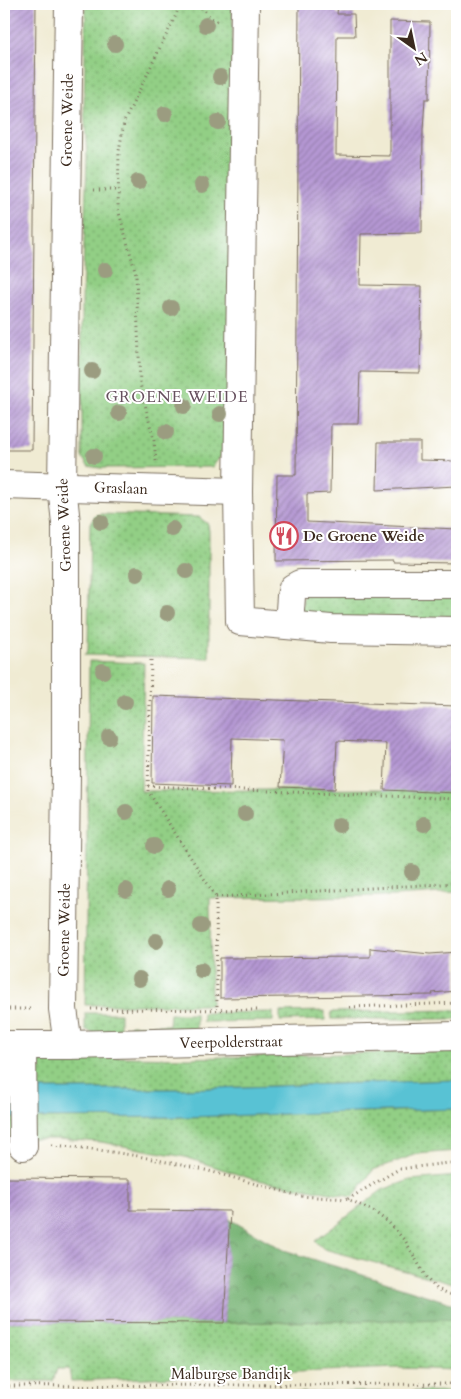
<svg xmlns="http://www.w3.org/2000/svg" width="461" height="1399" viewBox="0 0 461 1399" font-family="Cardo,serif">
<defs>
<pattern id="grass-dots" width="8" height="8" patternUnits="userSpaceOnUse" patternTransform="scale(1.25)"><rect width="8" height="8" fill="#92cf85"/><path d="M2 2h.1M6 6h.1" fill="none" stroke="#78a86c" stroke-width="1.8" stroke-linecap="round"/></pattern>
<pattern id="forest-crowns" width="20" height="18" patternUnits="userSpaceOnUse" patternTransform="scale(1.25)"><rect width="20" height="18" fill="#75b272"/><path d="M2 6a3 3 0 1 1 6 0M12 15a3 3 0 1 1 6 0" fill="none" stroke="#61915d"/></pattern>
<pattern id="building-hatch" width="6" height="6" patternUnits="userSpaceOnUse" patternTransform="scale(1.25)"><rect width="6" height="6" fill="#b598d4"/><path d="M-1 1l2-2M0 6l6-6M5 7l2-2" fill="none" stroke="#947cab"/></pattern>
</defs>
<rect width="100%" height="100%" fill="#fff"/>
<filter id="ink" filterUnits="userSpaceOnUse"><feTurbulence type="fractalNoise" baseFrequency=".02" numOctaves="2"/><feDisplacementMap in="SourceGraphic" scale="10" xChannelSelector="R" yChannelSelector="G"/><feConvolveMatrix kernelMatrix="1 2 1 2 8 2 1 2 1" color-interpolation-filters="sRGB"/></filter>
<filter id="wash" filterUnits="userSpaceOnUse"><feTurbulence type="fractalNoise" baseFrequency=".0096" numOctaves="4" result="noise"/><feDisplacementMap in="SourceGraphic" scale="20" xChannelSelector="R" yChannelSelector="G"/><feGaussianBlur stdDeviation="1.12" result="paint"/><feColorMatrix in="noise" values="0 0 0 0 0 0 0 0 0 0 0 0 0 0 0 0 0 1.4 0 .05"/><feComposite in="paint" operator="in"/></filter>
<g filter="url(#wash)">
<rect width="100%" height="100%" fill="#f0ebd3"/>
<!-- grass -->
<g fill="url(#grass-dots)" stroke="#667c52">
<path d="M86,4H233L228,448L212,467L100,468L88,466L82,457V303L87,158L84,106Z"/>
<path d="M100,514L199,517L208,524L209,531V658L84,655L88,650L90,523L96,515Z"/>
<path d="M305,590L457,595V619L299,617Z"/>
<path d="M89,661L144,663L141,791L384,789L457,792V892L395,896L210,898L211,1005H85Z"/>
<path d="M457,1010V1019H331V1012Z"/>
<path d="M325,1011V1020L280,1021V1012Z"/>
<path d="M273,1012V1021L203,1022V1013Z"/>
<path d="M85,1013H120V1033L94,1034L85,1029Z"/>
<path d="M170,1014H196V1032L130,1033V1025H169Z"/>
<path d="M457,1051V1080L184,1089H4V1058L63,1056L188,1058Z"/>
<path d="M457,1109V1151L417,1154L373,1170L353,1197L252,1179L185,1157L101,1142L58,1139H4V1118L184,1117Z"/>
<path d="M457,1176V1285L324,1249L315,1241L382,1190L410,1180Z"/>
<path d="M427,1318L457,1319V1370L398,1368L71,1381L69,1369H57L53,1381H4V1322L224,1323Z"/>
<path d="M457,1391V1395H4H58Z"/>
</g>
<!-- forest -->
<path fill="url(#forest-crowns)" stroke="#586e48" d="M229,1219L284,1250L457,1305V1319L224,1323Z"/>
<!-- water -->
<path fill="#58c2d4" stroke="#4a7679" d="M457,1080V1109L184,1117L4,1118V1089H184Z"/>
<g id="blocks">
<!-- building -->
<g fill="url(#building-hatch)">
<path d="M4,4H36L32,450H4Z"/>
<path d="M299,4H338L337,14H354L355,36H337L336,155L390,156V21L430,22L429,99H425L423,130L422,233L361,234L360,285L422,286L420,373L360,372L358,424H331L330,493L307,494V522L457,529V563L393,562V560L276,561L277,475H296Z"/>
<path d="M378,442H420V460L457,461V486L377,490Z"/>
<path d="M153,696L457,706V793L384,790L386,743L337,741L335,789L280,787L283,740L232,738L231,786L152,783Z"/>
<path d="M370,948L430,954L457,952V991L432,993L433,995L220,998V958L370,957Z"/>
<path d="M4,1178L130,1179V1210L230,1211L224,1323L4,1322Z"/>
</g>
</g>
</g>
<g filter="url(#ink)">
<use href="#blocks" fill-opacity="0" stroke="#7a6e5d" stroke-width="1"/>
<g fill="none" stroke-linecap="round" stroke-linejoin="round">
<defs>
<g id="street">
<path d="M245,4L238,492L240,621L331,629L457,631"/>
<path d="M4,485L238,492"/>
<path d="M289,625L291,596L293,588L300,584H457"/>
<path d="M4,1045H68L457,1036"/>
<path d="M22,1045L23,1146"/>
<path d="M68,1045L63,1009L66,775V523L62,486L69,4"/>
</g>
</defs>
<!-- street casing -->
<use href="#street" stroke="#7a6e5d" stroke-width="30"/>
<!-- path -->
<g stroke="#7a6e5d" stroke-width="3" stroke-dasharray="1 4" stroke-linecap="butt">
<path d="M198,4L211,18L217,21"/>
<path d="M94,190H118"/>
<path d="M156,461L154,441L140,384L136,274L118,209L119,151L124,122L176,15L180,4"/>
<path d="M151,660L148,791L216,897L217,1009"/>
<path d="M148,786L457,799"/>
<path d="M216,897L457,883"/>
<path d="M350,1007L457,1003"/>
<path d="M4,1009H34"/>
<path d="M91,1009L259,1010"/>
<path d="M52,1145L92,1149L138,1156L205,1170L300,1196L348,1199L373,1211L389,1223L406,1242L427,1279L437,1289L457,1297"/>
<path d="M348,1199L399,1169L457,1162"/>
<path d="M4,1386L457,1384"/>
</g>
<!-- street -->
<use href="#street" stroke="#fff" stroke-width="28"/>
</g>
<!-- trees -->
<g fill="#9b9c80">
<circle cx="206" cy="25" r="8"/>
<circle cx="115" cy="44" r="8"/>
<circle cx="220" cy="77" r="8"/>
<circle cx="165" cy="114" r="8"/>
<circle cx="218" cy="122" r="8"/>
<circle cx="138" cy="182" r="8"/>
<circle cx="202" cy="185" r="8"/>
<circle cx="105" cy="270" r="8"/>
<circle cx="171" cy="308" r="8"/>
<circle cx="92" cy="371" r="8"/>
<circle cx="184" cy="406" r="8"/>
<circle cx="119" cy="413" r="8"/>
<circle cx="220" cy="414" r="8"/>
<circle cx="166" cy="432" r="8"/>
<circle cx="94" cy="456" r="8"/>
<circle cx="101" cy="522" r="8"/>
<circle cx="172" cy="529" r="8"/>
<circle cx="186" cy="571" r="8"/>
<circle cx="137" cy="574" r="8"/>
<circle cx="167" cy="613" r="8"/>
<circle cx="103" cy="671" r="8"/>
<circle cx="125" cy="702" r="8"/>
<circle cx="109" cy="737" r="8"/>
<circle cx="126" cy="812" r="8"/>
<circle cx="245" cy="814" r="8"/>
<circle cx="424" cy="824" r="8"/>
<circle cx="339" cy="825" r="8"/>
<circle cx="154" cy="846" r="8"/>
<circle cx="412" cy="872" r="8"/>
<circle cx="168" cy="889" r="8"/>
<circle cx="126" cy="890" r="8"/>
<circle cx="201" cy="926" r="8"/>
<circle cx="156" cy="941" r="8"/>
<circle cx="201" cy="970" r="8"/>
<circle cx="139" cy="979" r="8"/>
</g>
</g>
<!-- icons -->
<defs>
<symbol id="restaurant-ring" viewBox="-11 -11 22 22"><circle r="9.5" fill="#fff" stroke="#d1495b" stroke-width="1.5"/><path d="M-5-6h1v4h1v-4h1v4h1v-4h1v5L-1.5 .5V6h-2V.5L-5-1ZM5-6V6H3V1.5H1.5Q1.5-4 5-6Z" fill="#d1495b"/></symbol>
</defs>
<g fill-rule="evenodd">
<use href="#restaurant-ring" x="268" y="520" width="32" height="32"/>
</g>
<g text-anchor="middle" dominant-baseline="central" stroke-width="4" stroke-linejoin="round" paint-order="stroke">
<!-- street labels -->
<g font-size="15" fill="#3b2a1e" stroke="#fff">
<text transform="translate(67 120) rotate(-89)">Groene Weide</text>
<text transform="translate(121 488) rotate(2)">Graslaan</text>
<text transform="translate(64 525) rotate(-92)">Groene Weide</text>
<text transform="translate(64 930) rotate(-89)">Groene Weide</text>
<text transform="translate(231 1042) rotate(-1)">Veerpolderstraat</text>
<text x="231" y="1374">Malburgse Bandijk</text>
</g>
<!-- poi labels -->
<g font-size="15" font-weight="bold" fill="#3b2a1e" stroke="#fff" text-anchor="start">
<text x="303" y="536">De Groene Weide</text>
</g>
<!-- neighbourhood labels -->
<g font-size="16" letter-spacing="1" fill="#66505e" stroke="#fff">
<text x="177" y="397">GROENE WEIDE</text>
</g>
</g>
<!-- margin -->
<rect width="461" height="1399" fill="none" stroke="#fff" stroke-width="20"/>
<!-- north arrow -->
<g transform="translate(414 48) rotate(147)" stroke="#ffffff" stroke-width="4" paint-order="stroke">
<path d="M0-4L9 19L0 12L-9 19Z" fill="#3b2a1e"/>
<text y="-8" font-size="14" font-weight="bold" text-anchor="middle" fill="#3b2a1e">N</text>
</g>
</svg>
